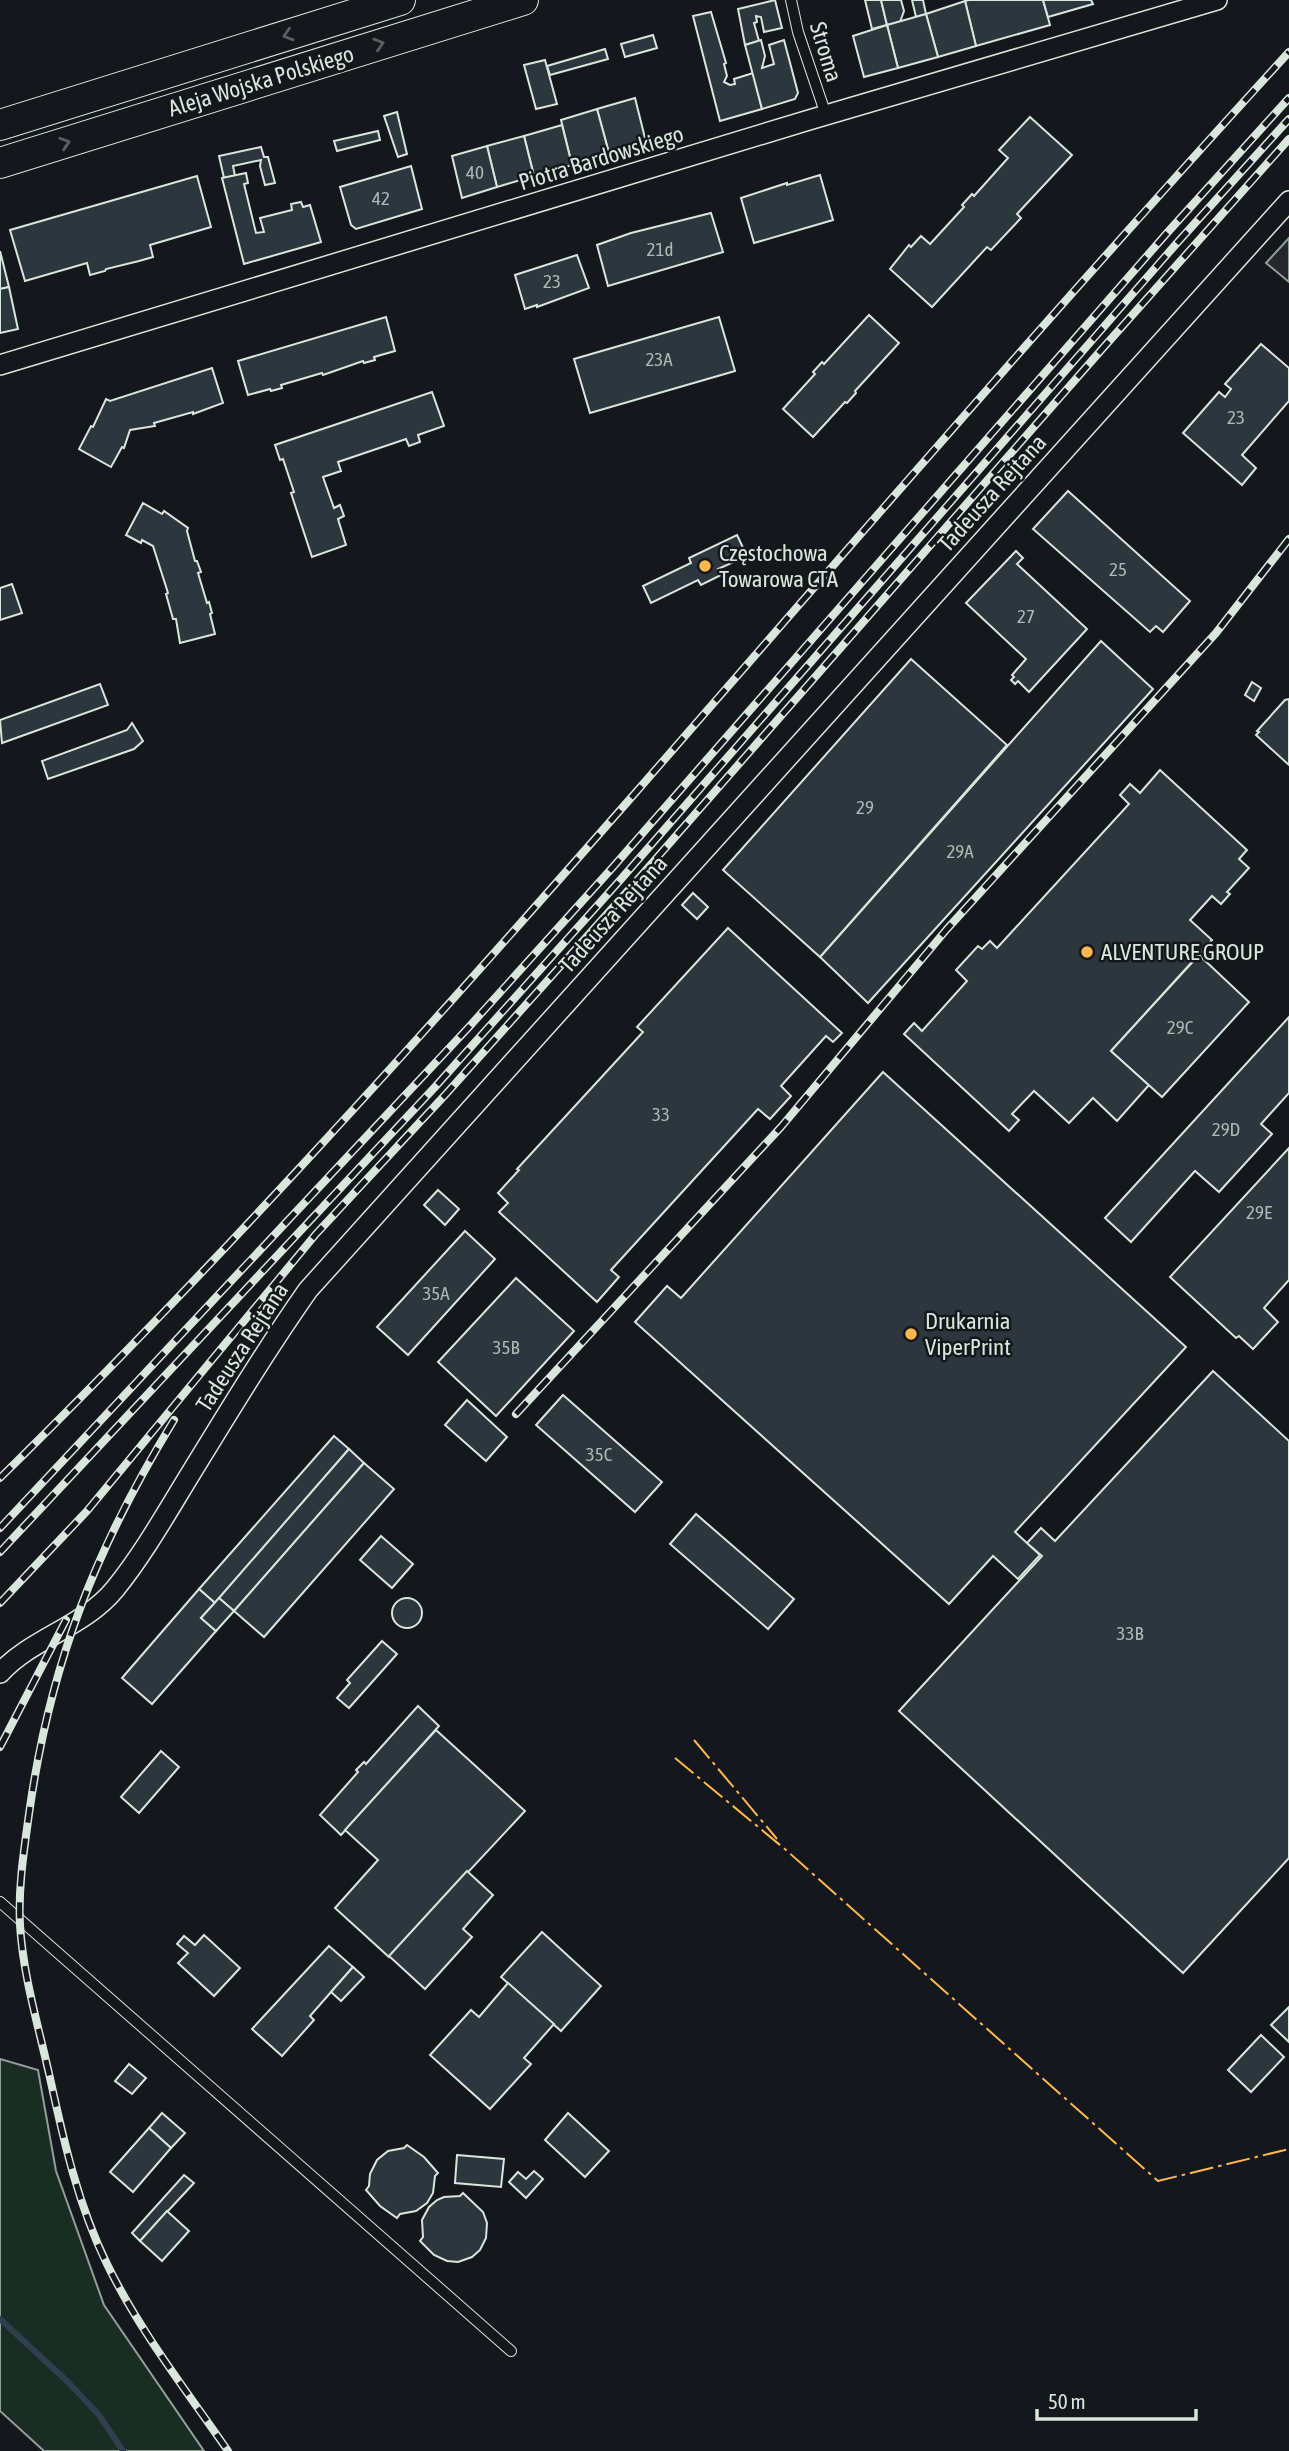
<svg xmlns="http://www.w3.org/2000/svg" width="1289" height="2451" viewBox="0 0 1289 2451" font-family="'Asap Condensed',sans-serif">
<rect width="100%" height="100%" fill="#14181c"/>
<!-- green -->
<path fill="#1a2d24" stroke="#939e99" stroke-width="2" d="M0,2059L38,2070L56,2171L104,2305L204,2451H44L0,2411Z"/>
<!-- parking -->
<path fill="#24282b" stroke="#939e99" stroke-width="2" d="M1289,238V282L1266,263Z"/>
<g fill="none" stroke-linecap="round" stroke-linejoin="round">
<!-- stream -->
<path stroke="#2f3f4d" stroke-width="6" d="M0,2319L69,2383L99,2415L123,2451"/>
</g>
<!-- building -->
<g fill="#2c363c" stroke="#d8e6dc" stroke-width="2">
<path d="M775,0L782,28L764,32L761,17L756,16L757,22L754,23L759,41L745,45L738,9Z"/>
<path d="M865,0H881L887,25L872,29Z"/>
<path d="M881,0H901L904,11L900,22L887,25Z"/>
<path d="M912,0H923L926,14L916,17Z"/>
<path d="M969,0H1043L1050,25L976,46L965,1Z"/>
<path d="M1043,0H1091L1093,4L1048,17Z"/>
<path d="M965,1L976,46L938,57L926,14Z"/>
<path d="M711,12L726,63L724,64L727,76L724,82L730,85L735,84L734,79L753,73L762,109L720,121L693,16Z"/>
<path d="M926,14L938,57L898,68L887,25Z"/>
<path d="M887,25L898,68L864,77L853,36Z"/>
<path d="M653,35L657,48L625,57L621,44Z"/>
<path d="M761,40L765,56L762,68L774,64L769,45L784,40L798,93L795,99L762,109L745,45Z"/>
<path d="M605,49L608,59L550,75L547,66Z"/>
<path d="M545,60L557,104L536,109L524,65Z"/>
<path d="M635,98L646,142L609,153L597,109Z"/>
<path d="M597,109L609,153L572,165L561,120Z"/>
<path d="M397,112L407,154L398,157L384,116Z"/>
<path d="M1030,117L1072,155L1017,214L1021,218L991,250L987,247L932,307L890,269L909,245L911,247L921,236L930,244L964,207L962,205L972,194L974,196L1008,158L999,150Z"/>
<path d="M562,125L572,165L534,176L524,136Z"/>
<path d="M378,131L380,140L337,151L334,141Z"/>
<path d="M524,136L534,176L497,187L487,146Z"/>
<path d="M487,146L497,187L462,198L452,156Z"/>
<path d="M261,147L264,157H268L275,183L265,185L260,166L261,160L233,166L235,176L224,178L219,156Z"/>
<path d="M411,166L422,209L356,229L351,225L340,187Z"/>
<path d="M246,173L248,183L244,184L256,233L264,232L260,218L292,210L291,204L301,202L303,207L310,205L321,242L244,264L222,178Z"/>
<path d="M820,175L833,220L754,243L741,198L787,183V185Z"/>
<path d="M197,176L211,227L150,245L153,257L139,261L106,269L105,271L90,275L87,263L25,281L10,230Z"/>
<path d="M711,213L723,252L608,286L597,245L631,233Z"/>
<path d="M0,251L9,287L0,289Z"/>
<path d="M577,255L589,288L537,307V305L525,309L515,275Z"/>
<path d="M9,287L18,329L0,333V289Z"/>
<path d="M869,315L899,343L855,391L856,393L847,403L845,402L813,437L783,409L815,374L813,372L822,362L824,364Z"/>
<path d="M386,317L395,351L374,357L375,360L364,363L363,361L323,375L322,373L281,385L282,388L271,391L270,389L248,395L238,361Z"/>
<path d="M719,317L735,371L590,413L574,359Z"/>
<path d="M1261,344L1289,368V401L1242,455L1256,468L1242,485L1183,433L1219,392L1225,397L1231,389L1225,384Z"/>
<path d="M212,368L223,403L193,414V412L154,423L155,426L130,430L124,448L122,447L111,467L79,449L91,426L93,427L106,399L110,401Z"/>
<path d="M432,392L444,426L418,435L420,442L409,446L406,439L338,462L341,471L323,477L334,508L340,505L344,516L338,519L346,545L312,557L291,493L294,492L283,459L280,460L275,445Z"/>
<path d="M1068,491L1190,601L1163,632L1156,626L1150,632L1033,529Z"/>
<path d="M143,503L162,514L164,511L188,528L187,531L195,561H197L201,572L198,573L207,603L209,602L212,613L210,614L215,634L180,643L176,619H173L166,594L168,593L153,546L142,540L141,543L126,535Z"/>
<path d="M737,535L747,556L718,569L721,575L701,585L698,580L651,603L643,586L691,563L689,558Z"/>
<path d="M1016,551L1023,558L1017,564L1087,629L1029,692L1018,681L1015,684L1011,680L1014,677L1012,675L1026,659L966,603Z"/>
<path d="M12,584L22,613L0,620V588Z"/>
<path d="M1101,641L1153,689L868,1003L820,957Z"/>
<path d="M911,659L1007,745L820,957L723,870Z"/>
<path d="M1252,682L1261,688L1254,701L1245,695Z"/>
<path d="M100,684L108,705L2,743L0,720Z"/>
<path d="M1289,699V765L1256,735L1259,732L1257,731L1285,700Z"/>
<path d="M132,723L143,741L134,749L48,779L42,761L127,730Z"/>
<path d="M1160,770L1247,850L1239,859L1249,868L1227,892L1230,894L1221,904L1212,896L1190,920L1212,940L1111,1051L1149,1085L1117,1121L1093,1098L1069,1123L1034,1091L1012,1114L1019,1120L1009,1131L904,1034L914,1023L922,1031L967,981L956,970L978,946L982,949L990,941L997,948L1129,804L1120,795L1130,784L1140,793Z"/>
<path d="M693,893L708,907L697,919L682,905Z"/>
<path d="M728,928L842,1033L833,1042L826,1036L781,1086L791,1096L770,1119L758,1109L611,1270L619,1277L597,1302L499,1212L508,1203L498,1193L519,1170L517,1169L643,1032L637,1027Z"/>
<path d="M1199,955L1249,1002L1162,1097L1111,1051Z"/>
<path d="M1289,1017V1093L1261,1124L1272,1134L1219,1192L1195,1171L1131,1242L1105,1218Z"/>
<path d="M883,1072L1186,1347L1015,1532L1040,1555L1018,1579L993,1556L949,1604L635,1322L667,1286L681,1298Z"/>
<path d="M1289,1148V1280L1264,1308L1278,1322L1253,1349L1239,1336L1236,1338L1170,1277Z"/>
<path d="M438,1190L459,1209L445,1225L424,1205Z"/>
<path d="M465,1231L495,1259L408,1355L377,1327Z"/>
<path d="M516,1278L574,1331L496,1416L438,1362Z"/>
<path d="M1213,1371L1289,1441V1858L1183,1973L899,1711L1042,1556L1027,1543L1041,1528L1055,1541Z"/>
<path d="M563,1395L662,1482L635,1512L536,1425Z"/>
<path d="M467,1400L507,1437L486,1461L445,1425Z"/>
<path d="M334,1436L349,1449L215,1603L199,1589Z"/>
<path d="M349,1449L364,1463L234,1611L219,1598Z"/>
<path d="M364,1463L394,1489L264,1637L234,1611Z"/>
<path d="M696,1514L794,1599L768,1629L670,1544Z"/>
<path d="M381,1536L413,1564L392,1588L360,1560Z"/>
<path d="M199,1589L215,1603L201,1618L216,1631L152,1704L122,1678Z"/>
<circle cx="407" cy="1613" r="15"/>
<path d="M219,1598L234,1611L216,1631L201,1618Z"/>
<path d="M382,1641L397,1654L349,1708L337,1698L350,1683L347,1680Z"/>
<path d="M418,1706L439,1726L341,1835L320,1815L358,1772L356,1770L364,1762L366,1764Z"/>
<path d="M436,1730L525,1811L389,1957L335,1908L378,1860L345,1830Z"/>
<path d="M161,1751L179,1767L139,1813L121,1797Z"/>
<path d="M467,1871L493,1895L463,1929L472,1937L425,1989L389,1956Z"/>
<path d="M542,1932L601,1986L561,2031L501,1977Z"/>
<path d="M204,1935L240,1968L214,1996L178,1963L188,1953L177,1944L184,1936L195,1945Z"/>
<path d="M329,1946L353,1967L310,2016L314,2020L282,2056L252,2029Z"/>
<path d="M353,1967L364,1977L341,2001L331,1992Z"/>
<path d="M508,1983L554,2024L524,2058L531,2064L490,2109L430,2055L471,2010L479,2017Z"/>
<path d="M1289,2007V2042L1271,2025Z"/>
<path d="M1261,2035L1284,2057L1251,2092L1228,2070Z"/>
<path d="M129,2064L146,2078L132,2094L115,2081Z"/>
<path d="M162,2113L185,2133L171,2148L149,2128Z"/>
<path d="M568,2113L609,2151L585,2177L545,2140Z"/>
<path d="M149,2128L171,2148L133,2192L110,2172Z"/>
<path d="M407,2145L424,2157L438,2173L435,2176L433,2193L427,2203L416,2211L400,2214L397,2218L380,2206L366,2190L369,2186L370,2174L377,2160L388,2151L404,2148Z"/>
<path d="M457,2155L504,2159L501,2187L455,2183Z"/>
<path d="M534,2171L543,2179L526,2198L509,2182L518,2172L526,2179Z"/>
<path d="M184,2175L194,2183L140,2241L132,2233Z"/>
<path d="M463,2193L483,2212L487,2223L486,2238L480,2250L472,2257L458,2262L447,2261L434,2255L420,2241L423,2237L422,2220L429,2207L437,2200L444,2197L460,2196Z"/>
<path d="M167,2211L189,2231L162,2261L140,2241Z"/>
</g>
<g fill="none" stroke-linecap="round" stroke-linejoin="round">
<defs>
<g id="lane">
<path d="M791,0L798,32L826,115"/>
<path d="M0,1902L511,2351"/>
</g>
<g id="street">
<path d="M0,365L809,120L1217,0"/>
<path d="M0,1673C32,1638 84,1627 115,1589C144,1553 167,1512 191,1473C229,1411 266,1350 308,1290L1289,201"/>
</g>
<g id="primary">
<path d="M0,125L400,0"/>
<path d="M0,163L523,0"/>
</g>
</defs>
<!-- lane casing -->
<use href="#lane" stroke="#d8e6dc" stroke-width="12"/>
<!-- street casing -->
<use href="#street" stroke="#d8e6dc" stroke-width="22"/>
<!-- primary casing -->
<use href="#primary" stroke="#d8e6dc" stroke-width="32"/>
<!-- lane -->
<use href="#lane" stroke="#14181c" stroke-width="10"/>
<!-- street -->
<use href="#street" stroke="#14181c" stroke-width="19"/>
<!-- primary -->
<use href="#primary" stroke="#14181c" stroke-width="30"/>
<defs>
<g id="rail">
<path d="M516,1414L781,1127L947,929L1216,633L1289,539"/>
<path d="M174,1420C96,1548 50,1663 29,1814C24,1850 18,1888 20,1925C23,1976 39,2028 50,2078C64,2142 78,2205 107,2264C139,2330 186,2390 228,2451"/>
<path d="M0,1478C223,1259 431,1026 637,791C853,543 1067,295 1289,52"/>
<path d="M0,1528L468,1028L613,867L1167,233L1289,98"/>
<path d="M0,1552L435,1087L622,878L1177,243L1289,119"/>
<path d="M0,1603L87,1511L316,1234L446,1094L633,885L1103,348L1289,139"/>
<path d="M0,1747L66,1620"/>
</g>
</defs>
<!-- rail casing -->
<use href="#rail" stroke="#d8e6dc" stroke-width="8"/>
<!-- rail -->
<use href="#rail" stroke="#14181c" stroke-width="5" stroke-dasharray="16" stroke-linecap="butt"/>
<!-- power -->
<g stroke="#ffb74d" stroke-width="2" stroke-dasharray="24 5 3.5 5" stroke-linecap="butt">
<path d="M694,1740L777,1839"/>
<path d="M675,1758L786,1850L1158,2181L1289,2149"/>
</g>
</g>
<!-- one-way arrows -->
<defs><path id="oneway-chevron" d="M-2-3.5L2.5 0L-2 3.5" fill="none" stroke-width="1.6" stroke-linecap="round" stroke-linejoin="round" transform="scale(1.75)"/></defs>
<g stroke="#59605f">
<use href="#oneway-chevron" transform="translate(288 35) rotate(163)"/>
<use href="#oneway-chevron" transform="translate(379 44) rotate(-17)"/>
<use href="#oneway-chevron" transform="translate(65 143) rotate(-18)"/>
</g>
<!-- markers -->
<g fill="#ffb74d" stroke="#14181c" stroke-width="2.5">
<circle cx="705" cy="566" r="7"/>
<circle cx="1087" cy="952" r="7"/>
<circle cx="911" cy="1334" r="7"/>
</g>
<g text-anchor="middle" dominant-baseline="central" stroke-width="5" stroke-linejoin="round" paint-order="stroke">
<!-- number labels -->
<g font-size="19" fill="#adbab4">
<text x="475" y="172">40</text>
<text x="381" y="198">42</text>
<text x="660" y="249">21d</text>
<text x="552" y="281">23</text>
<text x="659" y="359">23A</text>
<text x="1236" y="417">23</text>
<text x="1118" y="569">25</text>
<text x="1026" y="616">27</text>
<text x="865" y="807">29</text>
<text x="960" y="851">29A</text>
<text x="1180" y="1027">29C</text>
<text x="661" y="1114">33</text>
<text x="1226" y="1129">29D</text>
<text x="1259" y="1212">29E</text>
<text x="436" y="1293">35A</text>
<text x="506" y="1347">35B</text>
<text x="599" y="1454">35C</text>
<text x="1130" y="1633">33B</text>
</g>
<!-- street labels -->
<g font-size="23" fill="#d8e6dc" stroke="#14181c">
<text transform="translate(826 52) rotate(73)">Stroma</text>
<text transform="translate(261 81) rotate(-17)">Aleja Wojska Polskiego</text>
<text transform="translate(601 158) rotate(-17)">Piotra Bardowskiego</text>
<text transform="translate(992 493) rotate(-48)">Tadeusza Rejtana</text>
<text transform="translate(613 914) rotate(-48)">Tadeusza Rejtana</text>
<text transform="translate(242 1347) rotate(-57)">Tadeusza Rejtana</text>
</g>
<!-- poi labels -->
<g font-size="23" fill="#d8e6dc" stroke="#14181c" text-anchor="start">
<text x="719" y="553">Częstochowa<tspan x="719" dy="26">Towarowa CTA</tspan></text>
<text x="1101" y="952">ALVENTURE GROUP</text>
<text x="925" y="1321">Drukarnia<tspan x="925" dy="26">ViperPrint</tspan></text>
</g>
</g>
<!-- scale -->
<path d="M1037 2409v10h159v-10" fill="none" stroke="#d8e6dc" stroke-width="3.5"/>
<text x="1048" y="2409" font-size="21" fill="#d8e6dc" stroke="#14181c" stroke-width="5" paint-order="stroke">50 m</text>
</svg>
